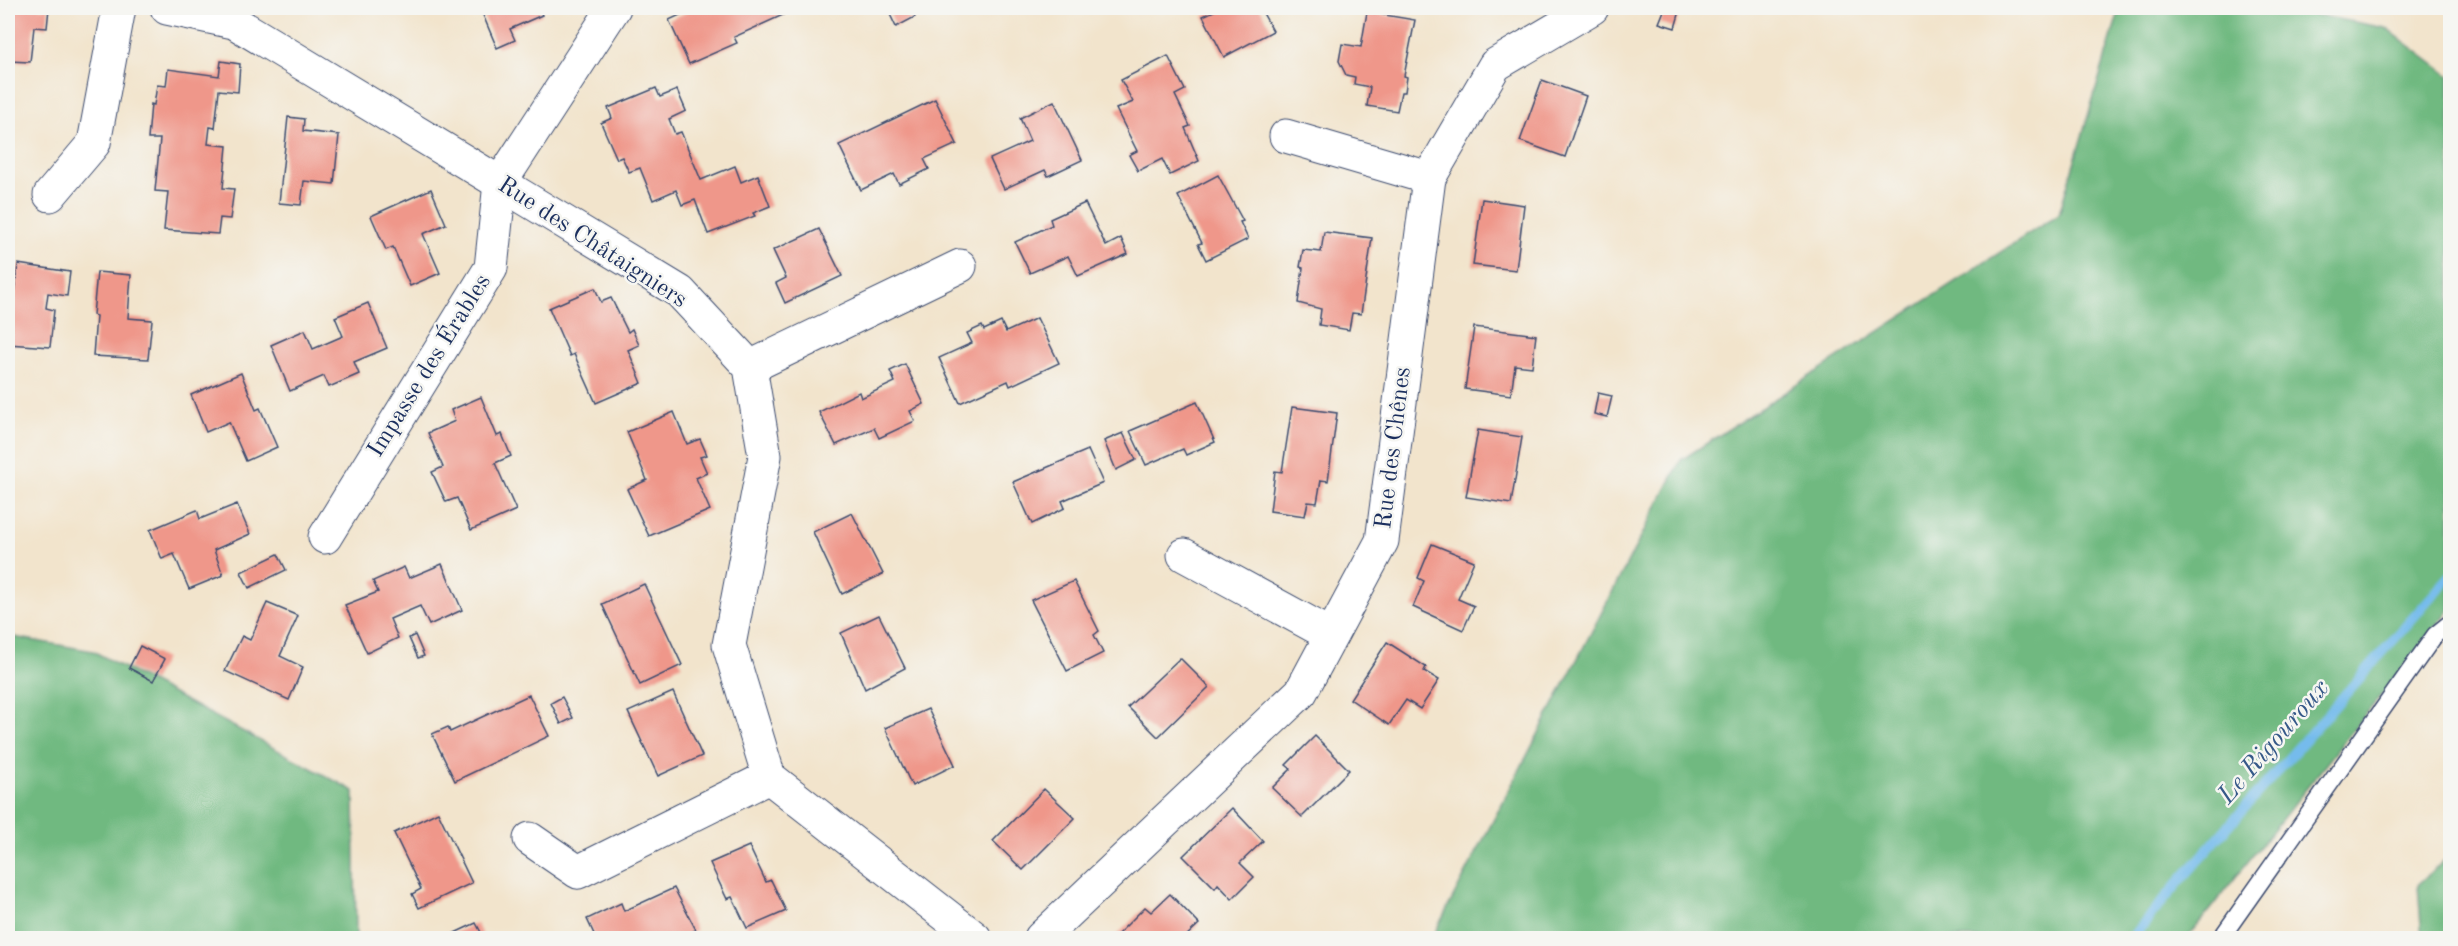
<svg xmlns="http://www.w3.org/2000/svg" width="2458" height="946" viewBox="0 0 2458 946" font-family="'Old Standard TT',serif">
<rect width="100%" height="100%" fill="#f6f6f2"/>
<filter id="ink" filterUnits="userSpaceOnUse"><feTurbulence type="fractalNoise" baseFrequency=".0167" numOctaves="2"/><feDisplacementMap in="SourceGraphic" scale="12" xChannelSelector="R" yChannelSelector="G"/><feConvolveMatrix kernelMatrix="1 2 1 2 8 2 1 2 1" color-interpolation-filters="sRGB"/></filter>
<filter id="wash" filterUnits="userSpaceOnUse"><feTurbulence type="fractalNoise" baseFrequency=".008" numOctaves="4" result="noise"/><feDisplacementMap in="SourceGraphic" scale="24" xChannelSelector="R" yChannelSelector="G"/><feGaussianBlur stdDeviation="1.35" result="paint"/><feColorMatrix in="noise" values="0 0 0 0 0 0 0 0 0 0 0 0 0 0 0 0 0 1.4 0 .05"/><feComposite in="paint" operator="in"/></filter>
<g filter="url(#wash)">
<rect width="100%" height="100%" fill="#f2e4cc"/>
<!-- forest -->
<g fill="#70b980" stroke="#46746f" stroke-width="1.5">
<path d="M2120,8H2280L2386,28L2450,76V609L2187,938H1432L1681,460L2059,214Z"/>
<path d="M8,636L93,651L354,791L356,938H8Z"/>
<path d="M2450,855V938H2422L2418,885Z"/>
</g>
<g fill="none" stroke-linecap="round" stroke-linejoin="round">
<!-- stream -->
<path stroke="#74bbec" stroke-width="10" d="M2132,938L2179,882L2450,576"/>
</g>
<g id="blocks">
<!-- building -->
<g fill="#ef978a">
<path d="M8,8H49L47,28L34,27L30,62L8,61Z"/>
<path d="M480,8H539L542,15L510,29L515,40L497,48Z"/>
<path d="M695,8H779L783,15L734,37L737,43L689,64L669,20Z"/>
<path d="M887,8H911L915,17L896,27Z"/>
<path d="M1220,8H1260L1273,31L1224,57L1203,16Z"/>
<path d="M1665,8L1680,11L1675,28L1659,23Z"/>
<path d="M1367,12L1415,20L1404,76L1407,77L1405,92H1401L1397,111L1367,106L1370,87L1354,84L1355,77L1346,75L1339,61L1342,44L1361,47Z"/>
<path d="M1168,56L1185,90L1175,95L1190,126L1185,128L1199,161L1170,175L1162,159L1138,171L1129,155L1137,151L1116,109L1133,102L1121,80Z"/>
<path d="M221,61L240,64L238,92L219,90L215,128L210,127L208,144L227,146L223,188L234,189L230,219L220,218L218,234L164,230L168,192L155,191L160,139H148L151,104L154,105L157,85L166,86L168,69L219,76Z"/>
<path d="M1542,80L1586,96L1565,157L1520,141Z"/>
<path d="M656,88L660,97L677,90L686,111L669,119L675,134L681,132L701,180L735,166L741,182L758,175L770,206L753,213L755,216L708,234L695,200L682,205L676,190L653,200L640,168L629,172L622,157L617,159L601,123L612,118L608,108Z"/>
<path d="M935,99L957,144L924,159L929,169L899,184L894,174L861,190L839,145Z"/>
<path d="M1054,101L1082,160L1048,176L1045,170L1004,189L990,159L1030,141L1020,118Z"/>
<path d="M288,117L304,119L303,131L339,135L334,184L304,181L301,205L279,203Z"/>
<path d="M1218,175L1243,221L1240,222L1248,239L1206,260L1198,244L1202,243L1178,196Z"/>
<path d="M431,189L446,224L423,234L440,273L410,286L393,247L386,250L371,216Z"/>
<path d="M1482,199L1524,205L1516,270L1473,265Z"/>
<path d="M1085,203L1106,246L1121,238L1128,254L1078,276L1068,256L1030,273L1015,242L1052,225L1050,219Z"/>
<path d="M819,229L842,276L785,303L776,283L786,278L773,250Z"/>
<path d="M1324,232L1372,238L1361,314L1352,313L1349,330L1319,325L1321,309L1298,303L1303,268L1300,267L1303,250L1321,252Z"/>
<path d="M18,264L70,272L67,296L48,293L46,308L54,310L50,347L8,344V304H14Z"/>
<path d="M97,272L131,275L128,318L152,320L148,359L93,356L96,316L93,315Z"/>
<path d="M595,288L601,302L611,298L628,332L632,329L639,345L628,350L642,383L596,403L574,354L570,356L549,308Z"/>
<path d="M368,303L387,348L354,362L359,374L343,381L329,387L324,376L290,391L271,345L305,330L313,349L343,336L335,317Z"/>
<path d="M1037,318L1059,363L1010,386L1008,381L960,403L939,358L972,343L967,333L982,326L984,330L1001,322L1006,332Z"/>
<path d="M1474,327L1536,335L1532,367L1515,365L1511,395L1465,389Z"/>
<path d="M905,364L924,404L910,411L915,421L879,438L874,428L836,445L819,412L859,392L861,398L895,382L890,371Z"/>
<path d="M241,373L256,410L260,408L277,447L246,461L229,422L206,432L191,395Z"/>
<path d="M1598,393L1612,396L1607,417L1594,414Z"/>
<path d="M481,397L497,436L502,434L511,456L495,463L516,510L471,530L457,498L446,502L432,472L443,467L428,433L455,421L451,410Z"/>
<path d="M1197,402L1215,442L1186,455L1183,449L1146,465L1130,431Z"/>
<path d="M1292,407L1337,413L1328,481L1321,480L1317,503L1308,502L1305,516L1270,511L1275,471L1282,472Z"/>
<path d="M674,412L687,444L700,439L707,455L700,457L707,473L696,478L710,510L649,536L627,489L647,480L627,432Z"/>
<path d="M1478,430L1522,437L1511,504L1466,497Z"/>
<path d="M1123,433L1136,460L1116,470L1104,441Z"/>
<path d="M1088,450L1103,483L1062,501L1065,508L1032,524L1013,482Z"/>
<path d="M237,504L250,534L214,550L223,575L189,589L174,554L162,559L150,530L197,510L200,519Z"/>
<path d="M852,513L883,574L842,594L813,532Z"/>
<path d="M1432,544L1474,561L1458,599L1474,606L1463,630L1413,607L1424,581L1418,578Z"/>
<path d="M278,554L286,570L249,588L241,572Z"/>
<path d="M442,564L462,610L429,625L420,606L390,619L398,638L367,653L345,605L378,592L373,581L404,567L409,578Z"/>
<path d="M1074,581L1099,631L1094,635L1103,653L1067,671L1031,600Z"/>
<path d="M644,584L682,665L640,685L602,604Z"/>
<path d="M267,603L298,616L280,656L303,667L289,700L225,671L242,636L250,640Z"/>
<path d="M879,615L905,668L865,689L841,633Z"/>
<path d="M415,635L424,656L418,658L409,638Z"/>
<path d="M1387,642L1426,667L1424,671L1439,680L1420,709L1406,700L1389,725L1350,699Z"/>
<path d="M140,646L165,659L153,681L129,668Z"/>
<path d="M1180,658L1209,687L1158,737L1128,707Z"/>
<path d="M673,692L702,756L658,776L628,712Z"/>
<path d="M529,695L549,736L455,781L432,734L448,727L450,732Z"/>
<path d="M562,697L573,718L561,724L551,703Z"/>
<path d="M928,709L955,765L912,786L885,728Z"/>
<path d="M1315,736L1349,770L1302,817L1272,788L1291,769L1286,765Z"/>
<path d="M1044,789L1075,818L1023,870L993,841Z"/>
<path d="M1232,808L1263,841L1240,863L1254,877L1232,899L1218,884L1215,888L1183,856Z"/>
<path d="M438,812L472,883L419,908L412,894L421,889L394,833Z"/>
<path d="M749,846L766,882L771,880L786,911L747,928L732,897L727,899L710,863Z"/>
<path d="M674,888L696,930L678,938H584L594,934L587,919L621,903L624,911Z"/>
<path d="M1170,894L1199,924L1184,938L1115,937L1145,907L1151,912Z"/>
<path d="M476,923L484,938H444Z"/>
</g>
</g>
</g>
<g filter="url(#ink)">
<use href="#blocks" fill-opacity="0" stroke="#3b4a6e" stroke-width="1.5"/>
<g fill="none" stroke-linecap="round" stroke-linejoin="round">
<defs>
<path id="service" d="M2221,938L2435,635L2450,623"/>
<g id="minor">
<path d="M167,8L234,22L680,292L750,367L765,456L729,645L769,777L975,938"/>
<path d="M1286,136L1429,178"/>
<path d="M50,195L94,143L119,8"/>
<path d="M750,367L960,266"/>
<path d="M325,537L491,268L500,183L614,8"/>
<path d="M1184,555L1331,635"/>
<path d="M530,839L578,872L769,777"/>
<path d="M1041,938L1301,692L1382,541L1429,178L1495,65L1592,8"/>
</g>
</defs>
<!-- service casing -->
<use href="#service" stroke="#3b4a6e" stroke-width="19"/>
<!-- minor casing -->
<use href="#minor" stroke="#3b4a6e" stroke-width="35"/>
<!-- service -->
<use href="#service" stroke="#fff" stroke-width="16"/>
<!-- minor -->
<use href="#minor" stroke="#fff" stroke-width="33"/>
</g>
</g>
<g text-anchor="middle" dominant-baseline="central" stroke-width="5" stroke-linejoin="round" paint-order="stroke">
<!-- street labels -->
<g font-size="24" fill="#1b2f5e" stroke="#f6f6f2">
<text transform="translate(592 243) rotate(33)">Rue des Châtaigniers</text>
<text transform="translate(430 366) rotate(-58)">Impasse des Érables</text>
<text transform="translate(1394 448) rotate(-83)">Rue des Chênes</text>
</g>
<!-- water labels -->
<g font-size="26" font-style="italic" fill="#365989" stroke="#f6f6f2">
<text transform="translate(2274 742) rotate(-49)">Le Rigouroux</text>
</g>
</g>
<!-- margin -->
<rect width="2458" height="946" fill="none" stroke="#f6f6f2" stroke-width="30"/>
</svg>
